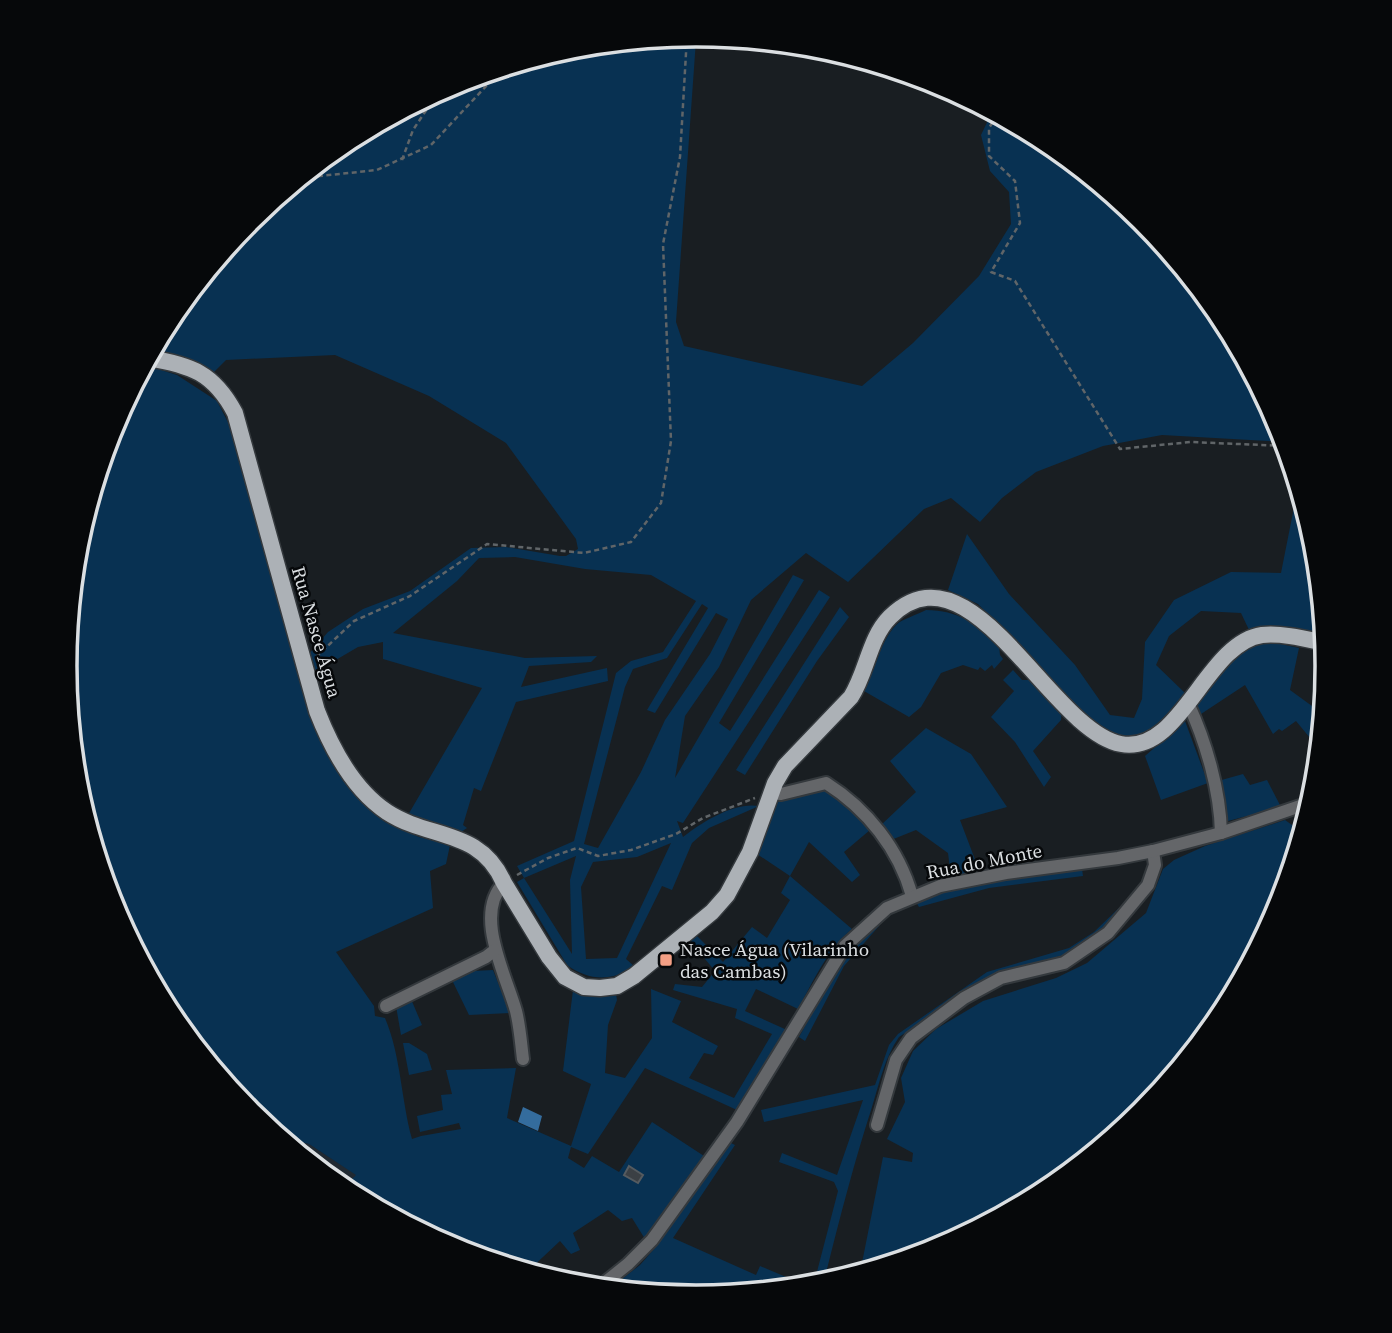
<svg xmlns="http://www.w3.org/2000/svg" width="1392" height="1333" viewBox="0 0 1392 1333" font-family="'Source Serif 4',serif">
<rect width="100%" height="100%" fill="#191e22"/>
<!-- built -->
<path fill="#202932" d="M277,1136L309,1144L357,1175L342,1189Z"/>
<!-- green -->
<g fill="#083152" fill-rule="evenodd">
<path d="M696,35L722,38L696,40L676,322L684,346L862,386L913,343L979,276L1011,224L1009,192L990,171L981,135L992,112L1047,142L1143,220L1221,316L1280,425L1285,442L1162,435L1103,446L1036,472L1002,498L980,522L951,498L924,509L848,582L806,553L751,600L719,667L685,716L675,778L793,575L804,580L719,723L730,731L819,590L830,597L683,823L677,821L683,837C702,822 734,802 759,806L709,828L692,843L672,890L662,886L626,959L634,966C612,982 589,981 567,965L517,882L524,878L517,866L574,841L616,673L631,661L663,652L696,601L651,575L585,569L515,557L479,558L457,581L393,633L525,658L597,656L591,662L529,666L521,687L607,668L608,681L516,702L481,791L474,788L463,825L467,828L461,832L408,815L482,688L383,659V642L358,647L317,671L310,666L308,655L328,632L363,609L410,591L471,548L506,547L560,556H566L578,549L576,539L506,443L429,396L335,355L226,360L214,372L176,355L152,351L171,315L250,220L346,141L455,83L573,47ZM702,604L708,608L647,710L655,713L716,613L728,619L710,654L665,720L641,772L598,848L584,844L625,687L633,669L667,658ZM671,843L617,958L586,959L581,887L593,862L637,857ZM576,856L570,880L572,954L524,878Z"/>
<path d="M145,365L177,375L217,401L233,432L306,703L329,756L358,795L385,822L419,837L450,845L446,864L430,871L433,908L336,952L374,1006L375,1016L385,1018C401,1056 401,1099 412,1139L421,1136L461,1129L459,1123L420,1132L417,1116L443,1110L441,1095L452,1094L446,1070L516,1068L507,1118L571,1146L591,1084L563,1071L573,990L592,997L616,994L617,1000L608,1025L605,1073L625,1078L652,1038L651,989L681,1001L672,1022L718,1046L713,1055L704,1053L689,1078L734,1098L772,1034L735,1018L737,1009L673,990L675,984L702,987L715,971L690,941L697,936L723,962L752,927L767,938L790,900L781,893L790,876L757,854L774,803L824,789L836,793L870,830L844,852L860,875L852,882L809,842L790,876L852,929C827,950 814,980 798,1009L756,989L745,1011L787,1030L737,1110L645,1068L588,1154L571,1147L568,1158L584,1168L592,1156L619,1172L652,1122L704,1156L645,1239L632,1218L622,1221L608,1210L573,1233L580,1250L571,1254L560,1241L527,1272L517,1257L505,1265L454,1250L345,1191L342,1189L356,1175L309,1144L277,1136L249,1113L171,1017L112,908L77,789L65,666L77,543L113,424Z"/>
<path d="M1298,487L1315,544L1324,635L1250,632L1241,613L1201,611L1169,636L1156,665L1185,693C1166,716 1141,750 1107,733C1101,729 1095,724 1089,719L978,604L948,590L967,534L1009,594L1075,665L1110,715L1134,718L1142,699L1145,642L1174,600L1231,572L1281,573Z"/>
<path d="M840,607L849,617L817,661L745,775L736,770Z"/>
<path d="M926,610C958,610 977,624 999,646L1000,655L1003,659L994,669L992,665L985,671L980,667L978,670L963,665L941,673L921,707L909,717L864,691C876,670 879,643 896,625C902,619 917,615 926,610Z"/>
<path d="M1271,642L1299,648L1290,690L1323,714L1320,740L1315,744L1296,721L1282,731L1279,729L1273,734L1245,685L1201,714L1196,703L1224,667L1244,648Z"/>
<path d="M1013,670L1022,680H1033L1062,708L1061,720L1033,751L1051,777L1044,787L1015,742L991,717L1014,691L1003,680Z"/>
<path d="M1185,721L1208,783L1161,800L1145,756Z"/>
<path d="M926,728L971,754L1007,807L960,820L979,870L951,877L948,853L916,830L891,840L880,826L916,792L890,761Z"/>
<path d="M1243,774L1250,785L1267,780L1281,807L1228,821L1218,781Z"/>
<path d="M1285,820L1302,832L1279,909L1221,1018L1142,1113L1046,1192L937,1250L860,1273L883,1157L912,1162L913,1153L887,1139L905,1102L901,1078L913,1051L936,1029L983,1001L1056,978L1087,963L1146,913L1163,869L1174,860L1205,846Z"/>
<path d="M1082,869L1083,876L989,888L919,907L916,902C969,881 1027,877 1082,869Z"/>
<path d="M1124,903L1127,906L1098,934L1071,953L990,976L899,1037C885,1057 879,1084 872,1107C853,1166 838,1225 823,1285L813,1287L838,1191L834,1182L779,1162L782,1153L837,1175L863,1100L764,1122L761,1110L875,1085L889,1045L898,1034L987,972L1069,948L1094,932Z"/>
<path d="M876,923L879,926L844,966L805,1041L799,1037L841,961Z"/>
<path d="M493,970L510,1013L469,1015L452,980L473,971Z"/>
<path d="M411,999L422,1025L401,1035L396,1006Z"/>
<path d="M403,1043H409L427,1054L432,1070L409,1075Z"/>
<path d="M729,1142L735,1145L673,1238L756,1275L760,1266L810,1287L696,1298L609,1289L640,1265L654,1249Z"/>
</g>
<!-- water -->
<path fill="#346c9d" d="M523,1107L542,1116L538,1131L518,1122Z"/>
<!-- building -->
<path fill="#3b4045" stroke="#555b60" stroke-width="2" d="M629,1166L643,1175L638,1183L624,1175Z"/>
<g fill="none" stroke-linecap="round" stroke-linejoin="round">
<defs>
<g id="minor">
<path d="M1188,703C1206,742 1220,790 1221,833"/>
<path d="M771,793L781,794L826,783C867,809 899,849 912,896"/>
<path d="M504,883C473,914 506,975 516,1011C520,1027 521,1044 523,1059"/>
<path d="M386,1006L486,957L495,950"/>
<path d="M877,1125L896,1060L911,1038L964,998L1001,978L1064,963L1108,933L1148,885L1155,865L1153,851"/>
<path d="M598,1288L628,1264L652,1240L737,1122L845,946L887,908L940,886L1006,873L1118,858L1153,851L1221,833L1312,802"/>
</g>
<path id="major" d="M148,358C191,365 214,373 235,413L317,711C331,747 354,790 387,812C430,840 480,828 504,883L549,957L565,977L584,987L600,988L617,986L634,976L712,912L727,895L750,852L775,783L785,766L851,697C867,672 869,638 890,617C971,537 1050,731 1121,744C1181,755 1206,643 1262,635C1283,633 1306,639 1325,643"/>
</defs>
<!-- minor casing -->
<use href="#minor" stroke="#34393d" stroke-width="16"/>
<!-- major casing -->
<use href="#major" stroke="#34393d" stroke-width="19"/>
<!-- path -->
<g stroke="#606568" stroke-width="2.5" stroke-dasharray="5 3.5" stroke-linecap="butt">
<path d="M997,115L989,128V156L1015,181L1020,223L991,272L1015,281L1120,449L1191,442L1286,446"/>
<path d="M402,160L413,130L439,91"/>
<path d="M301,178L377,170L431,145L503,68"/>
<path d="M157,343L163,345"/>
<path d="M316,657L354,621L410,596L487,544L584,553L631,542L661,503L671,441L663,244L680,157L687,36"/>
<path d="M517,875L548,858L577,848L598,856L631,850L676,834L703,818L755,798"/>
</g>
<!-- minor -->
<use href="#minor" stroke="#646669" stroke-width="12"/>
<!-- major -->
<use href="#major" stroke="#acb1b6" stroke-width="16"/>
</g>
<!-- markers -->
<rect fill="#f39f85" stroke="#06080a" stroke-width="2.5" x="659" y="953" width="14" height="14" rx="3.5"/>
<g text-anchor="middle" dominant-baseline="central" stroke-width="5" stroke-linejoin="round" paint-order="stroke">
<!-- street labels -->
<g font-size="19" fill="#dbdfe2" stroke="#06080a">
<text transform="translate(317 632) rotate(74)">Rua Nasce Água</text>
<text transform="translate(984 861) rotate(-11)">Rua do Monte</text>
</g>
<!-- poi labels -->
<g font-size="19" fill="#dbdfe2" stroke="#06080a" text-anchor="start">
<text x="680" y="949">Nasce Água (Vilarinho<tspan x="680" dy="22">das Cambas)</tspan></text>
</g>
</g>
<!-- crop -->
<path d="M0 0H1392V1333H0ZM77 666a619 619 0 1 1 1238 0a619 619 0 1 1-1238 0Z" fill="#06080a" fill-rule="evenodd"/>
<path fill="none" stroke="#dbdfe2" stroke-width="3.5" d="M77 666a619 619 0 1 1 1238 0a619 619 0 1 1-1238 0Z"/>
</svg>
